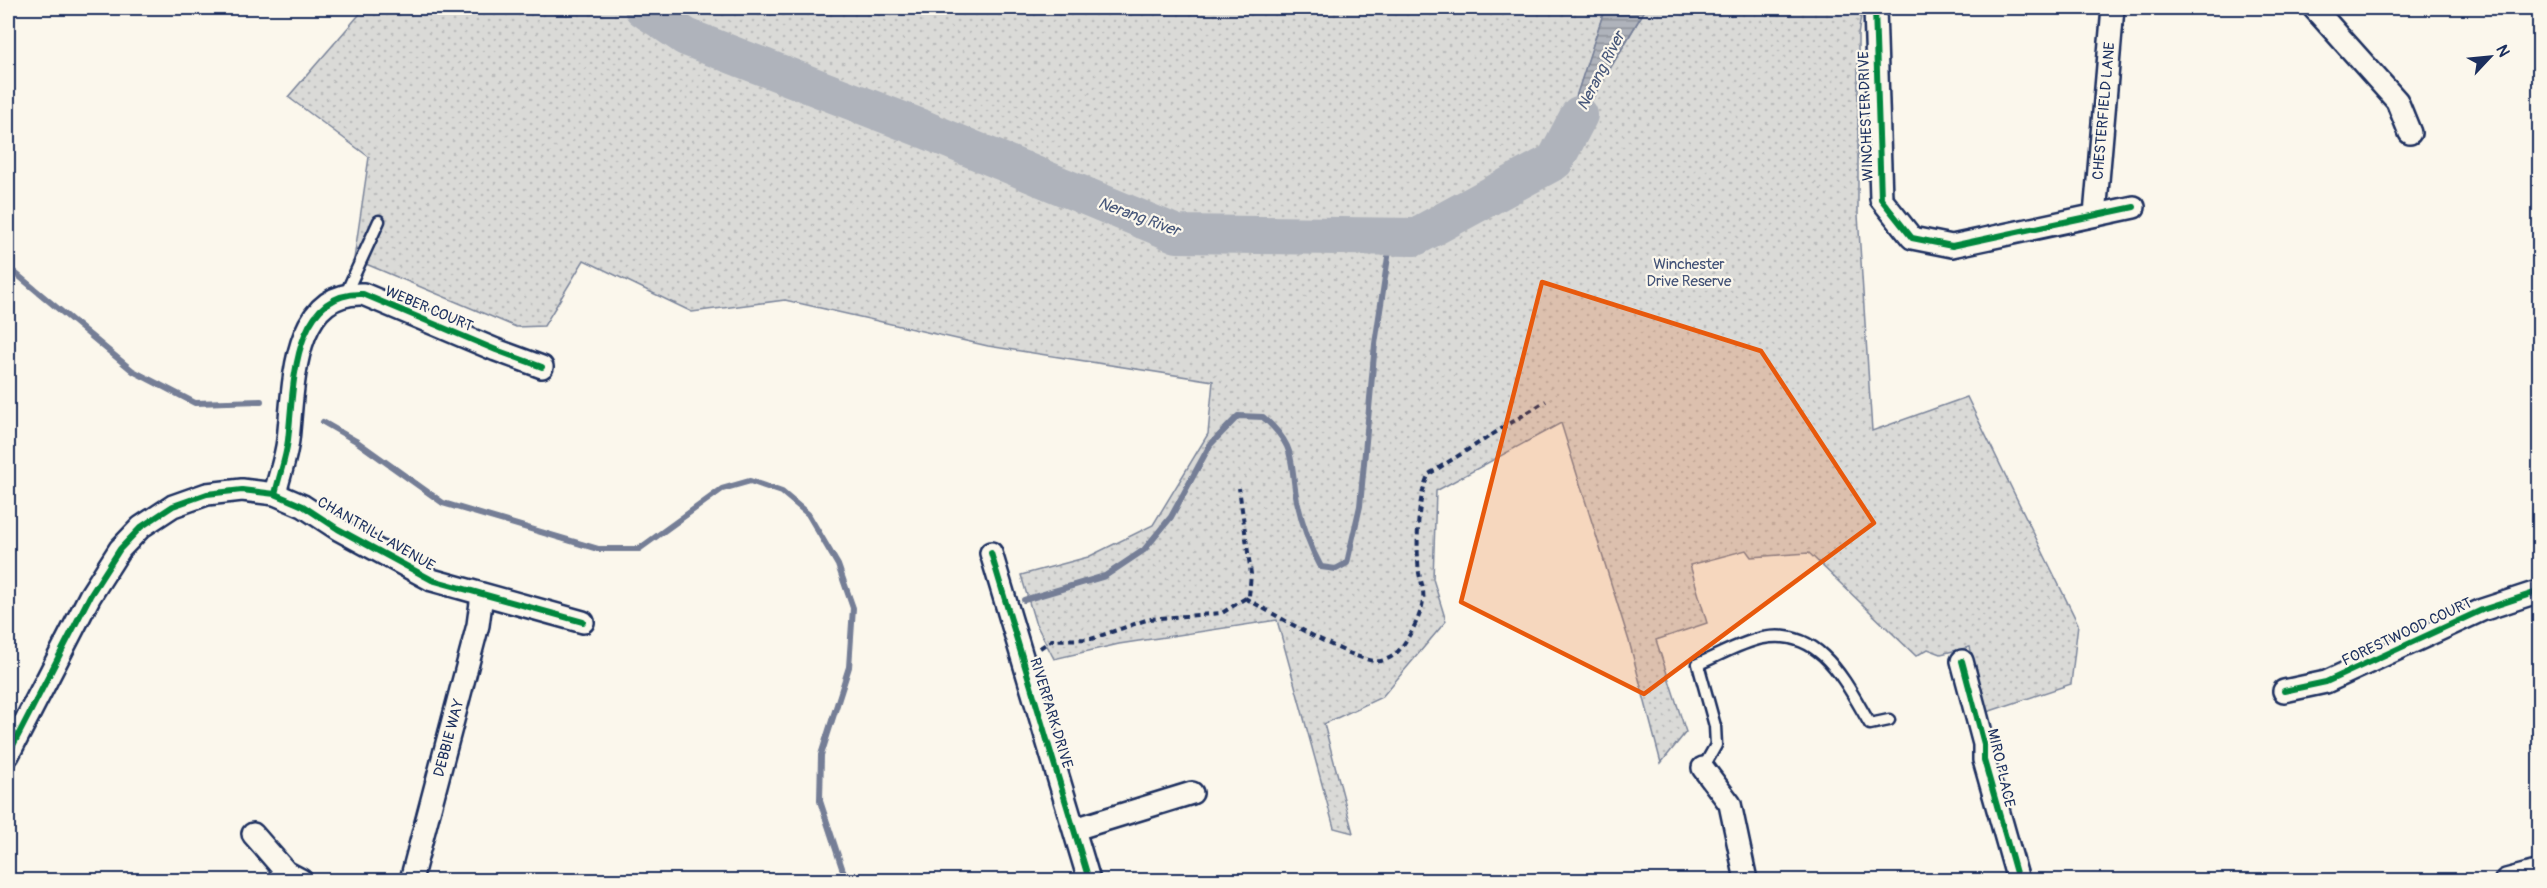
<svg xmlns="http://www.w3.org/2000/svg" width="2547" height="888" viewBox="0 0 2547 888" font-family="Pangolin,sans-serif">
<defs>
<pattern id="park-dots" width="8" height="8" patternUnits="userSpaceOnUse" patternTransform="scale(1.5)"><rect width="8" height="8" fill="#dadad7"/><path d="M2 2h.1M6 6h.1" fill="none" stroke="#babbbb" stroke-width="1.8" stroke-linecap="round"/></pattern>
<pattern id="water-rules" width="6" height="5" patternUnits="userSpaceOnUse" patternTransform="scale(1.5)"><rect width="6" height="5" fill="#afb3bb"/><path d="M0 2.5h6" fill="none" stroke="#8e929b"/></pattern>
</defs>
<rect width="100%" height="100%" fill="#fbf7ec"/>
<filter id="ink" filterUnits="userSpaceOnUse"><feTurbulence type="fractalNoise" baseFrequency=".0167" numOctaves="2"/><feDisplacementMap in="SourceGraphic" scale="12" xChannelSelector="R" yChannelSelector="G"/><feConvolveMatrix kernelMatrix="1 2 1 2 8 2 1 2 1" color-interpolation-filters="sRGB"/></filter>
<g filter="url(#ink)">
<!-- park -->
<path fill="url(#park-dots)" stroke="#7a849a" stroke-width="1.5" d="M365,8H1605L1557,158L1646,8H1862L1858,36V215L1872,431L1967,397L2078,624L2071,684L1987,712L1970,647L1941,654L1928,649L1916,656L1809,553L1751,557L1746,550L1690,565L1707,623L1656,640L1686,732L1661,763L1629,641L1561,423L1436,491L1433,579L1446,621L1382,697L1324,724L1353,833L1334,828L1277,620L1119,644L1054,659L1035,622L1021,575L1088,557L1153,525L1208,434L1213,381L988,346L785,300L692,312L584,260L544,326L516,327L354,259L369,157L288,97Z"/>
<!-- water -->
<path fill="url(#water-rules)" stroke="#747e96" stroke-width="1.5" d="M1605,8H1646L1555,161Z"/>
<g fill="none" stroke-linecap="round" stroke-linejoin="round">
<!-- stream -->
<g stroke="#747e96" stroke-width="6">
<path d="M8,267L133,371L195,403L261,401"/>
<path d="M323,422L356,441L443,503L598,549H639L722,489L750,481L782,492L808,514L838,565L853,608L849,667L821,755L820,801L846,880"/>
<path d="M1024,600L1105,576L1144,550L1171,517L1210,445L1238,416L1263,417C1298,448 1289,460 1297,501C1302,523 1310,547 1321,567L1336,569L1347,563L1360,506L1375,344L1391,237"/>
</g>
<!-- river -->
<path stroke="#afb3bb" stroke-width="38" d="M643,8L686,37L926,130L1177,234L1415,237L1555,161L1579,115"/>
<defs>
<g id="service">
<path d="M346,293L379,221"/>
<path d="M1703,768L1716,745L1715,726L1698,664C1718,656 1741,642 1763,638C1821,627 1845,682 1870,724L1889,720"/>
</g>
<g id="minor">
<path d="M1875,8L1881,199L1912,238L1952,246L2134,207"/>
<path d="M2314,8L2397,101L2410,133"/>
<path d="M2095,215L2113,8"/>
<path d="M275,494C279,476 286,458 288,440C294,389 291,291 363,294L496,350L542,367"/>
<path d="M991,553L1089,880"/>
<path d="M1962,661L1984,744V760L2018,880"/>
<path d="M2284,691L2326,682L2482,610L2540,591"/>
<path d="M8,755L90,596L120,549L141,527L173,506L207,494L242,490L275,494L303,506L338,529L432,580L583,622"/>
<path d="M1703,768L1730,804L1746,880"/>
<path d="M1075,829L1192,793"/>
<path d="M253,834L286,872L301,880"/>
<path d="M411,880L478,625L482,595"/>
<path d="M2506,880L2540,871"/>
</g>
</defs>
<!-- service casing -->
<use href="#service" stroke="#1b2f5e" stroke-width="15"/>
<!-- minor casing -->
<use href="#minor" stroke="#1b2f5e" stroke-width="26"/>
<!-- path -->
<g stroke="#1b2f5e" stroke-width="4" stroke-dasharray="6 4.5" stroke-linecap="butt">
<path d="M1245,598C1269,611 1360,666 1381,661C1397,657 1402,647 1410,634C1417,622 1425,605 1423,591C1423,585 1420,579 1419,573C1416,547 1417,496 1429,474L1546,401"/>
<path d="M1040,648L1052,640L1091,639L1149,619L1222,613L1249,596L1251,574L1239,488"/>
</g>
<!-- service -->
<use href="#service" stroke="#fbf7ec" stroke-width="10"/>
<!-- minor -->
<use href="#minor" stroke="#fbf7ec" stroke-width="21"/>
<defs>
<g id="cycleway">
<path d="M1875,8L1881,199L1912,238L1952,246L2134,207"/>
<path d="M275,494C279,476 286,458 288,440C294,389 291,291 363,294L496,350L542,367"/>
<path d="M991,553L1089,880"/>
<path d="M1962,661L1984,744V760L2018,880"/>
<path d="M2284,691L2326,682L2482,610L2540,591"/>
<path d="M8,755L90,596L120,549L141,527L173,506L207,494L242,490L275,494L303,506L338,529L432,580L583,622"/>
</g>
</defs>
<!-- cycleway casing -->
<use href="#cycleway" stroke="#fbf7ec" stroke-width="10"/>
<!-- cycleway -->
<use href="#cycleway" stroke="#00873e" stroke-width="6"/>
</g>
</g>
<!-- marked area -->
<path fill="#e8590c" fill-opacity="0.2" stroke="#e8590c" stroke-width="4.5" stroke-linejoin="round" d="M1542,282L1761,351L1874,523L1644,694L1461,602Z"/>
<g text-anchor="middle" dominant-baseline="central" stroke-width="4.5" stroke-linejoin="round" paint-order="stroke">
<!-- street labels -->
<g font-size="15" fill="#1b2f5e" stroke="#fbf7ec">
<text transform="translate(2104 111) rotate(-85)">CHESTERFIELD LANE</text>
<text transform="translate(1866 116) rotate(-92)">WINCHESTER DRIVE</text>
<text transform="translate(429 309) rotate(23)">WEBER COURT</text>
<text transform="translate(376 534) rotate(30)">CHANTRILL AVENUE</text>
<text transform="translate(2407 632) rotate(-25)">FORESTWOOD COURT</text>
<text transform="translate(1051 713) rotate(73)">RIVERPARK DRIVE</text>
<text transform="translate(449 738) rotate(-75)">DEBBIE WAY</text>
<text transform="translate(2001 768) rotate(77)">MIRO PLACE</text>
</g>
<!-- park labels -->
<g font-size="15" fill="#415176" stroke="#fbf7ec">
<text x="1689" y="264">Winchester<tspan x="1689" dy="17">Drive Reserve</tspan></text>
</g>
<!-- water labels -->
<g font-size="16" font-style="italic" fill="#47577a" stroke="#fbf7ec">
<text transform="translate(1601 71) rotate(-63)">Nerang River</text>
<text transform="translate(1139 217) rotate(20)">Nerang River</text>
</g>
</g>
<!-- margin -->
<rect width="2547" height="888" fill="none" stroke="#fbf7ec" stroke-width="30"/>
<rect x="15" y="15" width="2517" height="858" fill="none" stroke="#1b2f5e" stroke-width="2" filter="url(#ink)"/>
<!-- north arrow -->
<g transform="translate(2490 57) rotate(64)" stroke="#fbf7ec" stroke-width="4.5" paint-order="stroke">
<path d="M0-4.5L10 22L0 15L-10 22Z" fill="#1b2f5e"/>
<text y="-9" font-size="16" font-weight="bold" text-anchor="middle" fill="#1b2f5e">N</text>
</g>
</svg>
